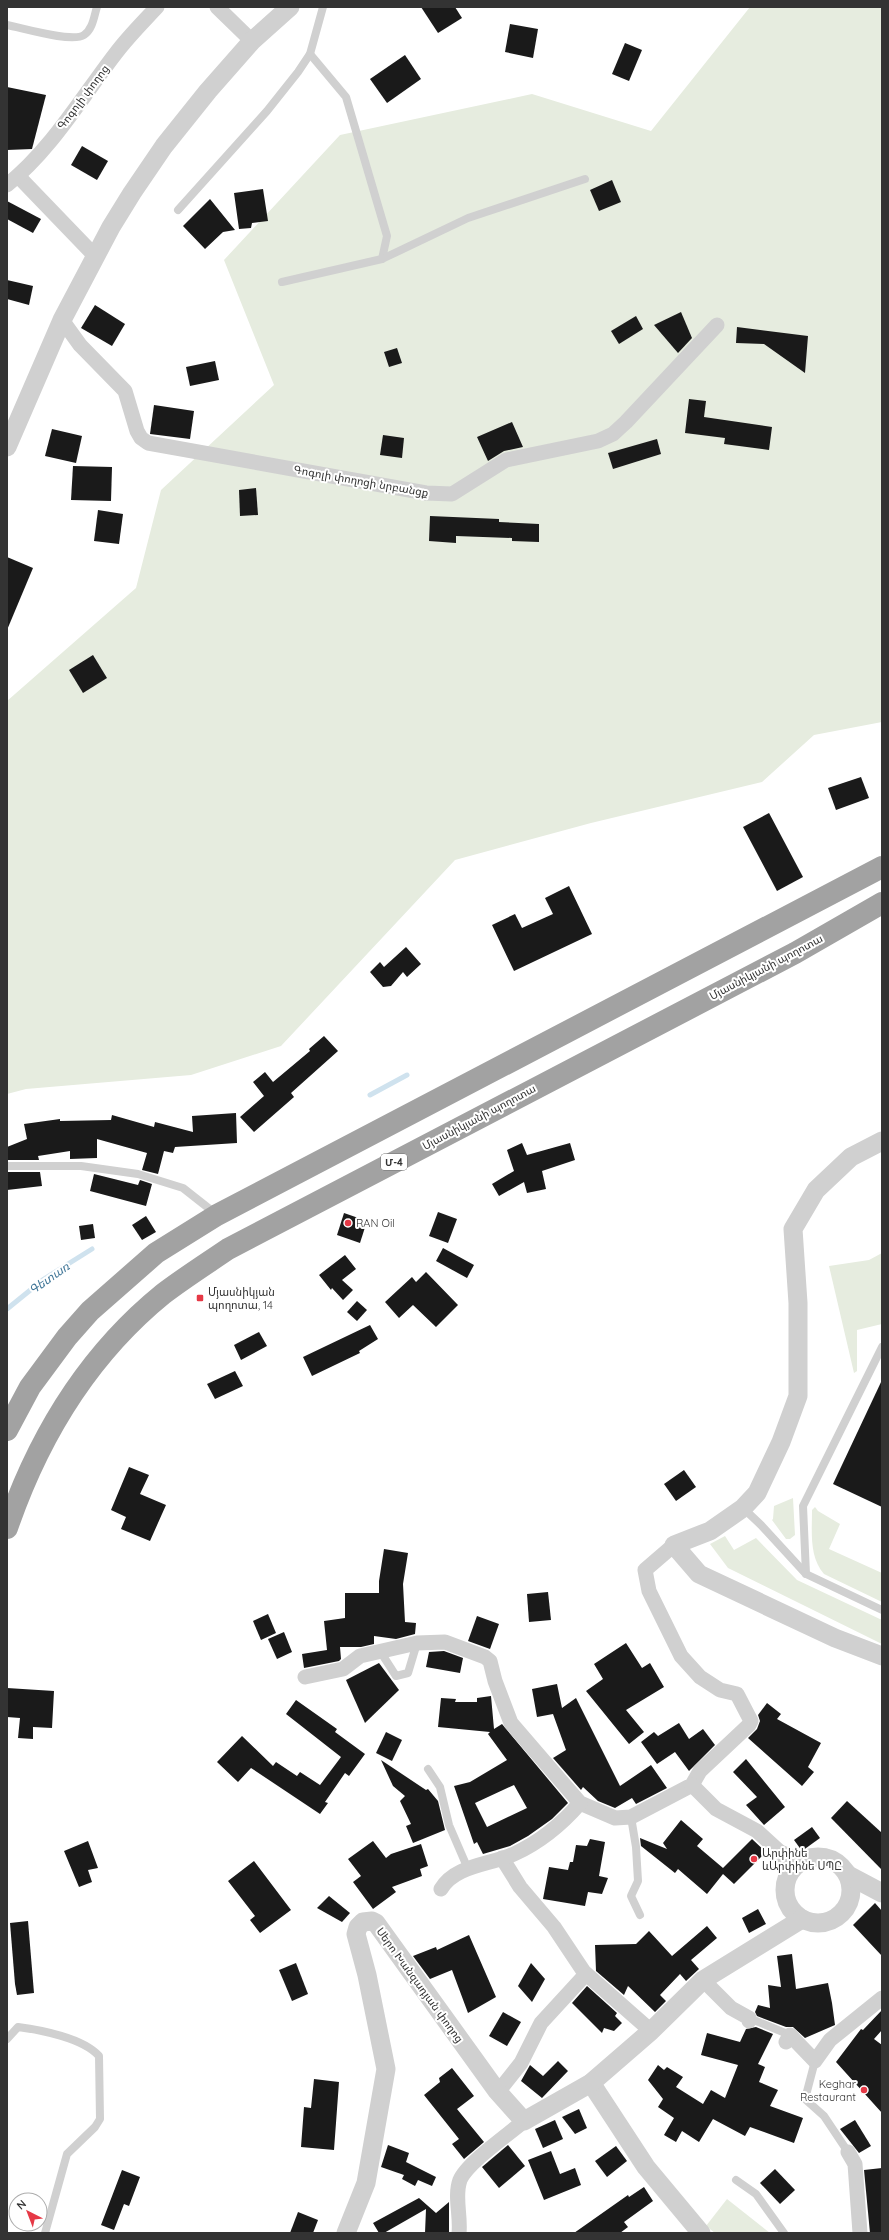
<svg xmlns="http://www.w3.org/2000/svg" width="889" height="2240" viewBox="0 0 889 2240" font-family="Quicksand,'Noto Sans Armenian',sans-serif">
<rect width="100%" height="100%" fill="#fff"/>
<!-- green -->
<g fill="#e6ecdf">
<path d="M750,7H882V722L814,735L762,782L591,823L455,860L281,1046L191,1075L26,1089L7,1094V701L136,588L161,490L274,385L224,260L340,135L532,94L651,131Z"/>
<path d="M882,1253V1324L857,1330V1371L854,1373L829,1266L869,1260Z"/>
<path d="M793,1498L795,1535L790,1539H786L772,1520L773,1519L774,1506Z"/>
<path d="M815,1507L818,1511L840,1524L829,1549L882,1573V1602L824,1574C809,1557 812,1532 812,1510Z"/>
<path d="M725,1536L734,1550L756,1538L797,1580L882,1620V1644L728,1568L710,1544Z"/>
<path d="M727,2199L770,2233H715L706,2226Z"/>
</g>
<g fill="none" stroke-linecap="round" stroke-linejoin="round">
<!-- stream -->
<g stroke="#cfe2ee" stroke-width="5">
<path d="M370,1095L407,1075"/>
<path d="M7,1309L44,1279L92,1249"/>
</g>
</g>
<!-- building -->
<g fill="#1a1a1a" fill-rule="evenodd">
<path d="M421,7H455L462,18L438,33Z"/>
<path d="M510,24L538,29L533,58L505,52Z"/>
<path d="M625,43L642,50L629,81L612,74Z"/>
<path d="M405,55L421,79L387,103L370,79Z"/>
<path d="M7,87L46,95L32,149L7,150Z"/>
<path d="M82,146L108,161L97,180L71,165Z"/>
<path d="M612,180L621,202L599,211L590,190Z"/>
<path d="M263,189L268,221L252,223L251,228L239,229L234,193Z"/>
<path d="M210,199L235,230L223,232L205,249L183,226Z"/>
<path d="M7,201L41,219L33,233L7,219Z"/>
<path d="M7,280L33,286L29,305L7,299Z"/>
<path d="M95,305L125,324L112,346L81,328Z"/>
<path d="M681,312L692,338L678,353L654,325Z"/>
<path d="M636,316L643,329L619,344L611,331Z"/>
<path d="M737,327L808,336L805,373L764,344L736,343Z"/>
<path d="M397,348L402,363L389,367L384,352Z"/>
<path d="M215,361L219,380L190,386L186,367Z"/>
<path d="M689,399L706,401L704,417L772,427L769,450L724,444L725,438L685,433Z"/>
<path d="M154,405L194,411L190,439L150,434Z"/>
<path d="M512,422L523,447L504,451L488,461L477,437Z"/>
<path d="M52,429L82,436L76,463L45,456Z"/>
<path d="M383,435L404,438L402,458L380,455Z"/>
<path d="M657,439L661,454L613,469L608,453Z"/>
<path d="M73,466L112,467L111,501L71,500Z"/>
<path d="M256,488L258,515L240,516L239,490Z"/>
<path d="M98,510L123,514L119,544L94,541Z"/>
<path d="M430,516L499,519V522L539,524V542L512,541V538L456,536V543L429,541Z"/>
<path d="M7,557L33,568L7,630Z"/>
<path d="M93,655L107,678L83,693L69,670Z"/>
<path d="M861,777L869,798L836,810L828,788Z"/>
<path d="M769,813L803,877L777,891L743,827Z"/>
<path d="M569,886L592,934L514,971L492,925L515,914L522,928L553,914L545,898Z"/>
<path d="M406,947L421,964L407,977L403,972L391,986L383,987L370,972L380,962L384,967Z"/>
<path d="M324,1036L338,1051L291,1093L294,1097L254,1132L240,1117L264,1096L253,1082L265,1072L273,1082L310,1051L309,1049Z"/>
<path d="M236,1113L237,1143L175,1147L173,1153L164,1151L158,1174L142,1170L147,1153L97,1139V1158L70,1159V1151L38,1156L39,1160H8L7,1157V1147L27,1139L24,1124L60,1119V1121L111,1120L112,1115L154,1127L155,1122L193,1132L192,1116Z"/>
<path d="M522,1143L527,1155L570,1143L575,1160L542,1171L546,1189L527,1193L524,1182L499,1196L492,1184L514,1171L507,1150Z"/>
<path d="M7,1172H40L42,1186L7,1190Z"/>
<path d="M94,1174L138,1185L140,1180L152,1184L146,1206L90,1191Z"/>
<path d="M438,1212L457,1219L448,1243L429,1236Z"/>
<path d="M344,1213L367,1221L360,1243L337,1235Z"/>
<path d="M146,1216L156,1232L142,1240L132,1225Z"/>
<path d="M93,1224L95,1238L81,1240L79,1226Z"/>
<path d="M443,1248L474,1265L467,1278L436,1261Z"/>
<path d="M345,1255L356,1269L342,1280L353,1290L343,1300L332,1288L331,1290L319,1275Z"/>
<path d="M426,1272L458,1305L436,1327L413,1305L399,1318L385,1302L412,1277L416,1282Z"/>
<path d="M357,1301L367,1310L357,1321L347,1312Z"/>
<path d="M370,1325L378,1339L359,1351L360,1353L312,1376L303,1357Z"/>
<path d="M259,1332L267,1346L241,1360L234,1345Z"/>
<path d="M235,1371L243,1386L215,1399L207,1384Z"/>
<path d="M882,1380V1507L833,1484Z"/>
<path d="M129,1467L149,1475L140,1494L166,1505L150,1541L121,1529L126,1517L111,1510Z"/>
<path d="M684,1470L696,1487L676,1501L664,1484Z"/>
<path d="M384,1549L408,1553L403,1584L405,1622L416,1623L415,1634L396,1639L374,1636V1644L361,1647H340L341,1659L339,1661L304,1668L302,1654L327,1650L324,1621L345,1618V1593H379V1581Z"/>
<path d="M548,1592L551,1620L529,1622L527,1594Z"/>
<path d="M268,1614L276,1633L261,1640L253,1621Z"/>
<path d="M477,1616L499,1624L490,1649L468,1641Z"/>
<path d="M284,1632L292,1652L277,1659L268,1639Z"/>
<path d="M626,1643L642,1668L650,1663L664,1687L626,1710L644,1732L629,1744L586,1691L603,1679L594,1664Z"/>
<path d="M444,1651L463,1658L460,1673L426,1667L429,1652Z"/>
<path d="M379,1663L399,1690L365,1723L346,1680Z"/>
<path d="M557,1684L562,1708L576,1698L620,1786L651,1765L667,1788L636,1804L632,1798L615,1808L598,1801L583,1787L581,1790L553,1758L566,1750L553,1714L537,1717L532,1689Z"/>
<path d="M7,1688L54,1691L52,1728L33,1727V1739L18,1738L20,1718L7,1717Z"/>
<path d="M491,1696L494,1729L502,1724L568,1803L552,1819L528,1836L510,1846L483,1854L477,1842L474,1844L454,1786L470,1782L507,1760L488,1734L490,1732L438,1727L441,1698L456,1699L455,1702H477V1698ZM514,1785L527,1808L487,1827L475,1803Z"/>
<path d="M296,1700L337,1729L335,1732L365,1754L349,1776L345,1773L325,1802L328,1803L320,1814L251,1768L238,1782L217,1762L242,1736L273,1766L276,1762L297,1776L300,1772L320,1785L341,1757L286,1714Z"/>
<path d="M767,1703L781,1714L777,1719L821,1743L808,1767L814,1772L802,1786L748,1738L757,1729L760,1721L758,1715Z"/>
<path d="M679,1723L689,1739L703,1729L715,1745L689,1771L675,1752L657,1764L641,1742L654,1732L658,1736Z"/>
<path d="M386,1732L402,1740L392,1761L376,1753Z"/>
<path d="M746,1759L785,1807L764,1825L746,1805L757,1797L733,1772Z"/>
<path d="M381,1760L426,1790L428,1789L438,1801L445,1830L413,1843L406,1826L411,1824L400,1801L405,1796L393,1786Z"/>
<path d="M847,1801L882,1833V1870L831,1818Z"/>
<path d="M681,1820L703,1839L697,1846L723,1868L752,1839L766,1852L734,1884L723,1874L707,1894L678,1869L675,1873L641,1846L640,1838L667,1849L663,1843Z"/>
<path d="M812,1827L820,1838L802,1851L794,1840Z"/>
<path d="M590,1839L605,1842L599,1876L608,1878L602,1894L588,1892L585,1906L543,1899L549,1867L568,1870L570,1862H573L576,1845L587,1846Z"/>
<path d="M88,1841L98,1868L88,1870L92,1882L79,1887L64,1851Z"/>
<path d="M373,1841L386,1858L391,1854L421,1844L428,1866L420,1869L422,1876L392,1887L396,1892L373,1909L353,1882L361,1876L348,1859Z"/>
<path d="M254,1861L291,1910L260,1933L250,1920L255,1916L228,1881Z"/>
<path d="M329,1896L350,1913L342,1922L317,1908Z"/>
<path d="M875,1903L882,1911V1956L853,1925Z"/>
<path d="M758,1909L766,1924L749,1933L742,1918Z"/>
<path d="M28,1921L34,1993L17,1995L15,1984L10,1923Z"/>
<path d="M707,1926L717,1938L691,1960L699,1969L686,1981L680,1974L660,1995L666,2001L655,2012L628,1986L624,1995L596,1971L595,1945L636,1944L649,1931L672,1956Z"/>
<path d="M469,1935L496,1997L468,2013L452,1970L430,1979L413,1956L436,1947L437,1950Z"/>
<path d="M792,1954L796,1989L828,1983L832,2003L835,2025L805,2038L793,2027H786L757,2016L755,2012L758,2005L770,2008L768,1985L781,1987L777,1956Z"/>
<path d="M296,1963L308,1994L292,2001L279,1970Z"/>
<path d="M531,1963L545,1979L532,2002L518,1986Z"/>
<path d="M587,1986L617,2013L615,2016L622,2023L614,2031L604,2028L602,2033L572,2003Z"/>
<path d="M882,2010V2030L874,2039L882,2045V2113L836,2062L861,2029L863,2030Z"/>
<path d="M503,2012L521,2022L507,2046L489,2036Z"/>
<path d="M756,2027L773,2034L758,2064L765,2067L759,2082L778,2090L770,2106L803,2118L794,2143L750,2127L745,2136L713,2119L699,2142L682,2131L676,2142L664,2135L674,2118L658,2107L663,2099L648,2080L658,2065L664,2070L667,2067L683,2077L676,2087L703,2104L711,2090L725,2098L738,2065L701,2055L707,2033L740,2042L746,2029Z"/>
<path d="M558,2061L568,2071L542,2098L521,2081L530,2065L543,2076Z"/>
<path d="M452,2068L474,2096L457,2109L484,2142L464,2159L452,2144L459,2139L424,2095L440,2082L439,2078Z"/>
<path d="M314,2079L339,2082L334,2150L301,2147L304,2107L311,2108Z"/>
<path d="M579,2109L587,2128L575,2134L562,2117Z"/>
<path d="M555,2120L563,2139L543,2148L535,2129Z"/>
<path d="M855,2120L871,2146L859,2153L840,2129Z"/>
<path d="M388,2145L409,2153L406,2162L436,2177L432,2186L418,2180L415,2186L402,2179L404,2175L381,2167Z"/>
<path d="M508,2145L525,2166L499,2188L482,2167Z"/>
<path d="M616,2146L627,2161L607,2177L595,2161Z"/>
<path d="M551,2151L560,2174L575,2168L581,2185L544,2200L528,2160Z"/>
<path d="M882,2168V2233H870L864,2170Z"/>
<path d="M775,2169L795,2190L780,2204L760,2183Z"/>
<path d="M122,2170L140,2177L129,2206L124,2204L114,2230L101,2225Z"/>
<path d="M644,2187L653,2201L624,2222L628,2227L620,2233H574L628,2195L629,2197Z"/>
<path d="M419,2198L436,2213L449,2202V2233H425L426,2209L384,2233H379L373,2223Z"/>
<path d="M298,2212L318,2220L313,2233H290Z"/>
</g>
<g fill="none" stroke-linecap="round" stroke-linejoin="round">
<!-- service -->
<g stroke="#d0d0d0" stroke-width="8">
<path d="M7,25C23,28 72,43 84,35C93,29 94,16 97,7"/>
<path d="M310,54L346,97L387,236L382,259"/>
<path d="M178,210L267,111L298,72L310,54L323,7"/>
<path d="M282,282L382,259L468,218L585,179"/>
<path d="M7,1166H81L138,1174L183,1188L216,1214"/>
<path d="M743,1508L761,1525L806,1574L882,1610"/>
<path d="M806,1574L803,1506L882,1347"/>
<path d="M380,1651L396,1676L408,1673L417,1643"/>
<path d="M428,1769L440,1787L449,1825L468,1869"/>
<path d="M631,1817L636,1847L638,1881L631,1896L640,1915"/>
<path d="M749,2018L790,2035"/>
<path d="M7,2039L18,2027C41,2030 83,2038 99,2056L100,2119L95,2127L67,2154L45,2233"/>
<path d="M815,2061L805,2099L824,2116L848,2152"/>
<path d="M736,2180L756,2194L784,2233"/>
</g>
<!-- minor -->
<g stroke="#d0d0d0" stroke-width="15">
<path d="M217,7L252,41"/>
<path d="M18,176L95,256"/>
<path d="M7,185C51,150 82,97 116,53C128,37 143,22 157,7"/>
<path d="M62,320L80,345L125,391L137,431L141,438L148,443L426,493L452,494L506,460L598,441L613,434L626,422L717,325"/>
<path d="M305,1677L343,1669L360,1656L417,1643L445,1642L485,1657L490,1661L495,1681L511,1723L580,1803L615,1818L631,1817L692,1785L700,1771L749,1725L751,1721L737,1694L720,1690L700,1677L681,1656L649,1591L645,1570L674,1545"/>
<path d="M692,1785L716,1809L757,1831L780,1852L802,1861"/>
<path d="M780,1852L789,1874"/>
<path d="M502,1858L520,1887L554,1927L584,1972L651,2031"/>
<path d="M441,1889C455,1865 490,1865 514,1854C540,1842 561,1825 580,1803"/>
<path d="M703,1980L731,2008L749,2018V2021"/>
<path d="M786,2042L790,2035L815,2061L830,2040L882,1998"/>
<path d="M498,2092L521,2063L541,2023L586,1974"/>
<path d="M848,2152L855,2164L860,2233"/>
<path d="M459,2233C461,2216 454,2196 460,2180C467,2163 509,2134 524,2121"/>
</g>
<!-- tertiary -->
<g stroke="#d0d0d0" stroke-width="19">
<path d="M7,447L62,320L111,227L132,193L164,146L208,91L252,41L290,7"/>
<path d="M882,1141L851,1157L816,1190L793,1229L798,1303V1396L781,1442L757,1493L743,1508L710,1531L674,1545L699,1574L835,1638L882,1656"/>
<circle cx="818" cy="1890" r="33"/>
<path d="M848,1875L882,1893"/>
<path d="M591,2083L646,2167L701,2233"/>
<path d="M346,2233L366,2183L386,2069L367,1975L356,1934L358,1927L363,1922L372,1921L376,1923L497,2091L524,2121L591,2083L651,2031L703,1980L802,1919"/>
</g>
<!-- trunk -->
<g stroke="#a2a2a2" stroke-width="22">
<path d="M7,1430L30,1387L67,1337L90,1311L156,1253L217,1215L882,867"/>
<path d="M7,1528C38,1438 88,1355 163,1294C184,1278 206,1264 228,1249L795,953L882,903"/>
</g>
</g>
<!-- markers -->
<g fill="#e63946" stroke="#fff" stroke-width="1.5">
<circle cx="348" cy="1223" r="4"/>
<rect x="196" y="1294" width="8" height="8" rx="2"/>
<circle cx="754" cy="1859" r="4"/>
<circle cx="864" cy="2090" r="4"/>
</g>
<g text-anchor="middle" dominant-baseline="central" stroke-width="4" stroke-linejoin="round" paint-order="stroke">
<!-- shield labels -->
<rect fill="#fff" stroke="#707070" stroke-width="1" x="381" y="1154" width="26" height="16" rx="3"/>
<g font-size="10" font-weight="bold" fill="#333">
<text x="394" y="1162">Մ-4</text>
</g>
<!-- street labels -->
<g font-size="11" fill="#333" stroke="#fff">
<text transform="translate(83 97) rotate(-53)">Գոգոլի փողոց</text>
<text transform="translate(361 481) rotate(10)">Գոգոլի փողոցի նրբանցք</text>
<text transform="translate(766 967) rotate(-28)">Մյասնիկյանի պողոտա</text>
<text transform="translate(479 1117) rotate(-28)">Մյասնիկյանի պողոտա</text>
<text transform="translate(420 1985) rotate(54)">Սերո Խանզադյան փողոց</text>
</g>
<!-- poi labels -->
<g font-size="11" fill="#333" stroke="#fff" text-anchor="start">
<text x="356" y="1223">RAN Oil</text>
<text x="208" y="1292">Մյասնիկյան<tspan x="208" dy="13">պողոտա, 14</tspan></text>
<text x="762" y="1853">Արփինե<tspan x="762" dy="13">ևԱրփինե ՍՊԸ</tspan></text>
<text x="856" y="2084" text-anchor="end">Keghar<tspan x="856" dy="13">Restaurant</tspan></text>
</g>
<!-- water labels -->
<g font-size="12" font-style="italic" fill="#3f7597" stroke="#fff">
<text transform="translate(49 1278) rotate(-35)">Գետառ</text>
</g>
</g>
<!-- border -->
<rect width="889" height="2240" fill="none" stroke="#333333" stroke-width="16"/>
<!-- north arrow -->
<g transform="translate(28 2212) rotate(318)"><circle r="19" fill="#ffffff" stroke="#adadad"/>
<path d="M0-3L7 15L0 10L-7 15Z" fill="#e63946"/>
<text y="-6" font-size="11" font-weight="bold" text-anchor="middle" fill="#333333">N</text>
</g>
</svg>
